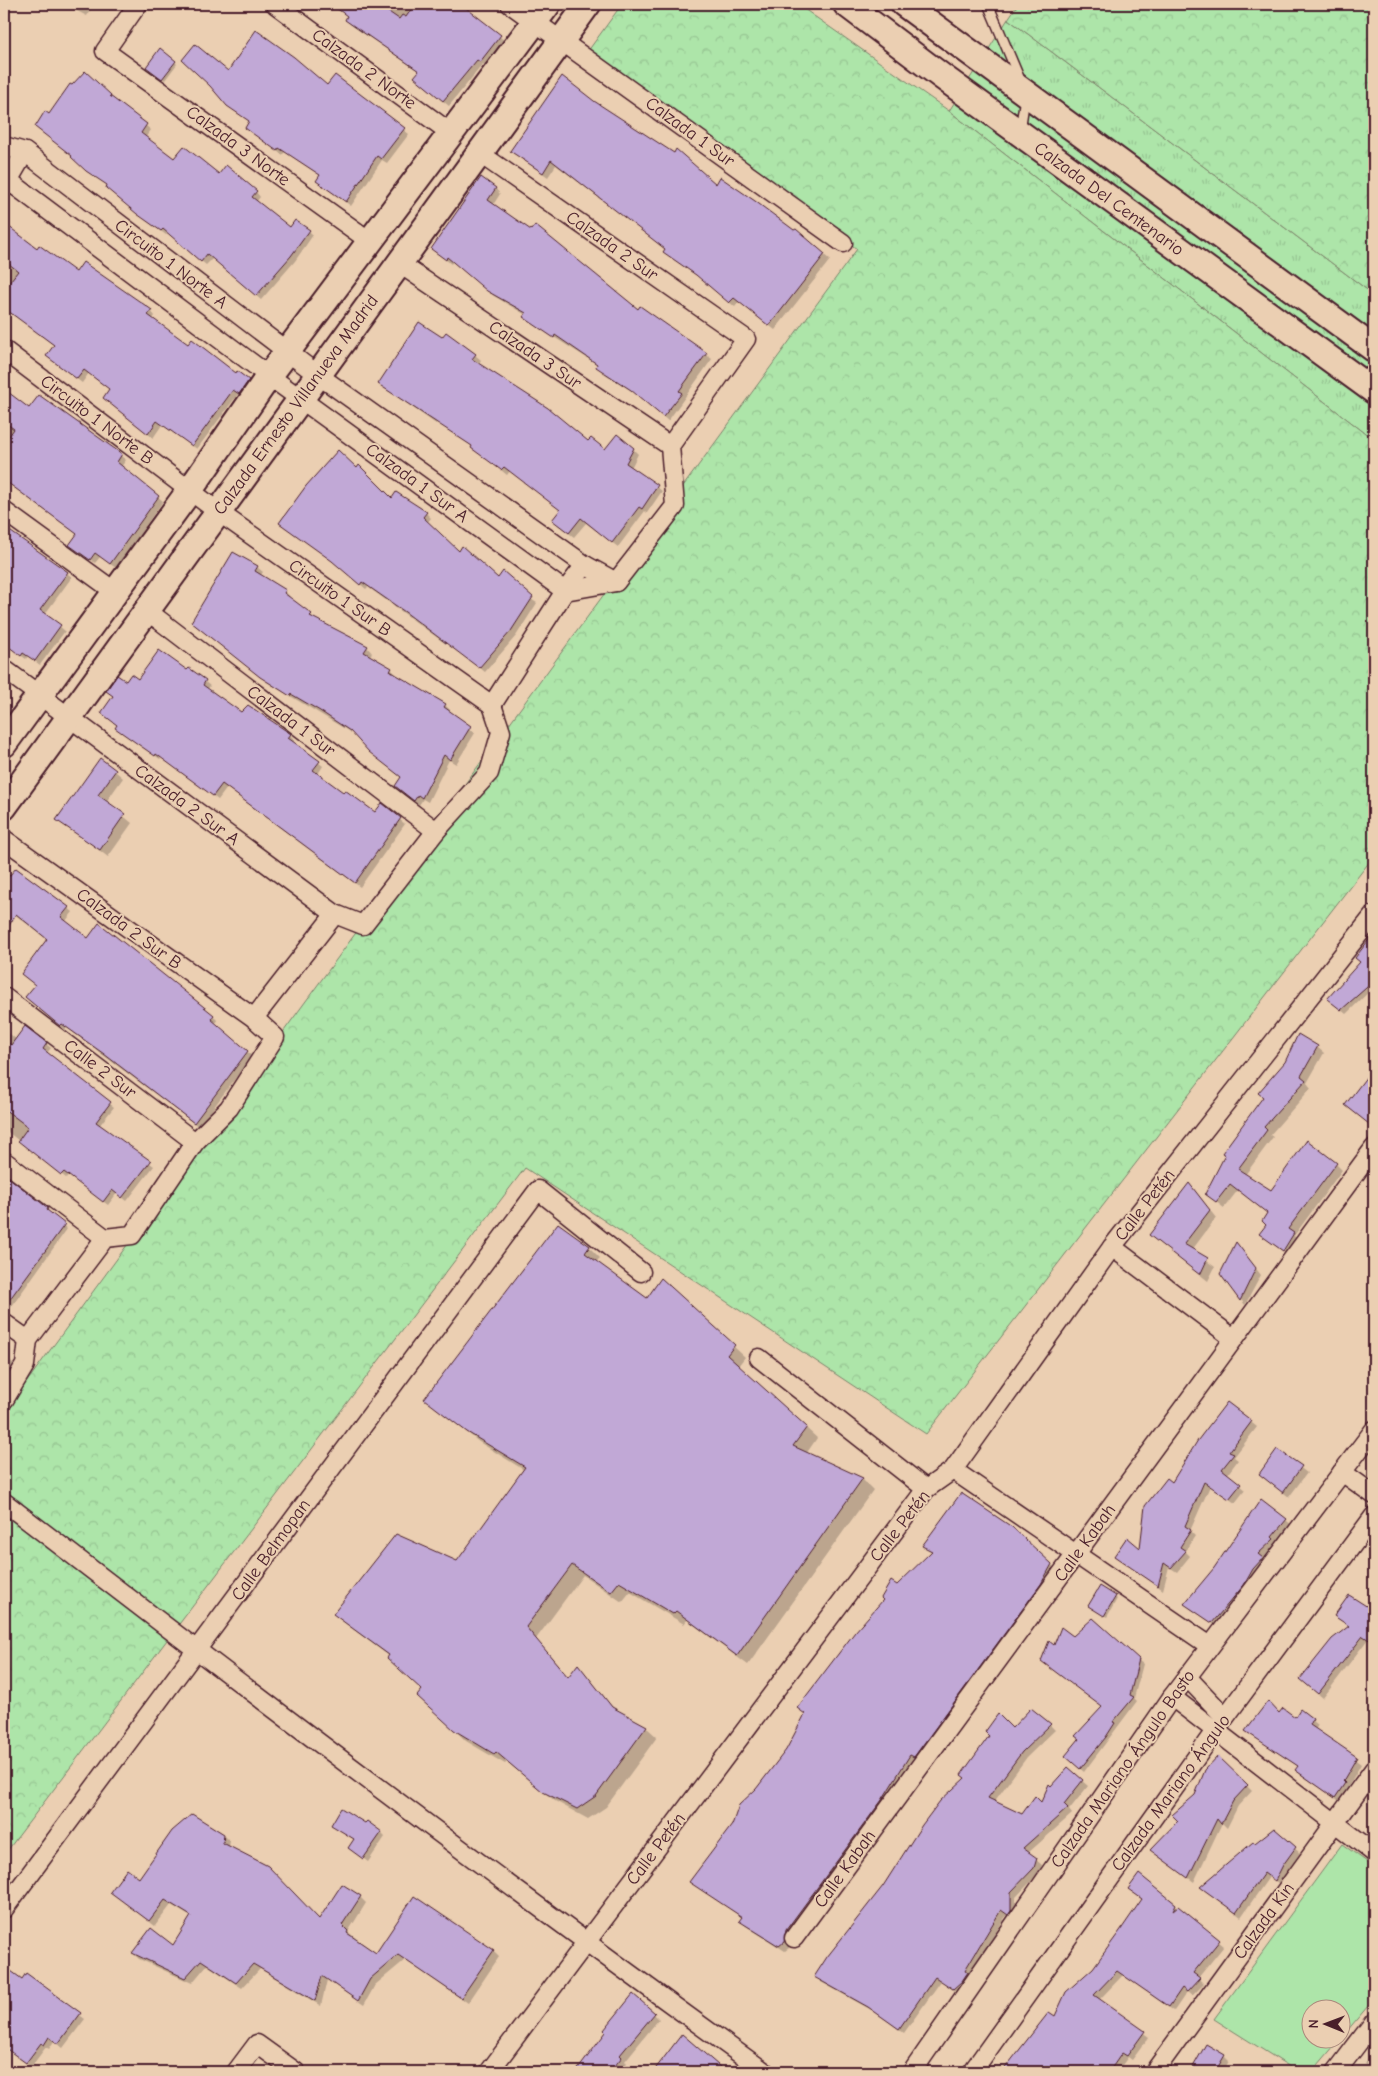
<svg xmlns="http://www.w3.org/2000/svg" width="1378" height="2076" viewBox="0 0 1378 2076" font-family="'Comic Neue',sans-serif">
<defs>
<pattern id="grass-tufts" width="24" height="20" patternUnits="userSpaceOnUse" patternTransform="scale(1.25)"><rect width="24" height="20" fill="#ade5a9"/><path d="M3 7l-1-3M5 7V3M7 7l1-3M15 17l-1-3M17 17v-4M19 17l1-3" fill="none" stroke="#96c492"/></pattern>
<pattern id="forest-crowns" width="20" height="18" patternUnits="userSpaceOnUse" patternTransform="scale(1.25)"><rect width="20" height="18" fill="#ade5a9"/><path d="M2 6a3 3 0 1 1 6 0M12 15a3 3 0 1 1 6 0" fill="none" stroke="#96c492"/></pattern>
</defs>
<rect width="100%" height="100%" fill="#ebcfb2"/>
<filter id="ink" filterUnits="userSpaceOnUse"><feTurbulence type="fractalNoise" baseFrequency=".02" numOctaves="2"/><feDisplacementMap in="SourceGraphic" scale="10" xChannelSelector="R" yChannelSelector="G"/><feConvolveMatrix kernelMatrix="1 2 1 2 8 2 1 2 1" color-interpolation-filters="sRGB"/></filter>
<g filter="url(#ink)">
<!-- grass -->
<path fill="url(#grass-tufts)" stroke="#7c826a" d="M1008,19L1374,295V440L949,111Z"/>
<!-- forest -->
<g fill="url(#forest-crowns)" stroke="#7c826a">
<path d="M622,4H797L949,111L1374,440V856L926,1434L525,1168L4,1855V1413L857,249L588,51Z"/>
<path d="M1018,4H1374V295L1008,19Z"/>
</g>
<!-- park -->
<path fill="#ade5a9" stroke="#7c826a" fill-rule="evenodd" d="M1342,1844L1374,1867V1999L1312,2072H1298L1214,2019ZM1310,2008H1340V2038H1310Z"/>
<!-- shadow -->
<g fill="#0003">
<path d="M63,4H93L87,16Z"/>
<path d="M332,4H466L464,7L505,41L486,66L483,64L449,106L420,82V72L351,25L346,20L348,17Z"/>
<path d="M175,62L177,64L165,80L150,69Z"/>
<path d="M228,73L327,87L335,77L409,134L387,163L382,160L351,206L323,186L318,181L321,176L285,152L282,155L246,127L250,122L228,105Z"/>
<path d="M110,96L151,130L145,138L174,160L256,192L260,197L256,202L290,229L309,231L313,235L295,261L261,300L213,258L206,265L168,233L166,235L143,218L109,186L50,116Z"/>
<path d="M593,102L716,186L794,232L796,230L830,260L775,330L739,302L735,307L703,280L670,257L664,252L666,249L556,165L548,177L511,151Z"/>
<path d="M495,188L500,194L493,205L638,311L640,307L712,359L668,421L638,395L602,372L598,365L530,322L525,317L526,315L494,296L453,261L451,264L433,249Z"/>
<path d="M4,225L76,274L151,311L155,316L152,320L188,346L253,385L244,398L238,394L197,449L162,425L153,438L109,402L110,389L89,373L82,383L52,360L55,346L4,307Z"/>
<path d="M446,334L475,355L481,360L478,364L589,443L605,451L633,449L638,454L631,468L662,491L647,513L645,511L618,547L586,523L574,537L558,525L561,510L510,471L507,475L473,447L437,422L436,424L379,384L442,339Z"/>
<path d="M4,373L10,378L4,386Z"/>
<path d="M4,391L29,410L96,436L126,460L121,467L163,501L116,568L100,557L95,563L76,549L78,535L4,480Z"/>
<path d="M392,500L426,513L431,518L427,523L460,553L537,603L516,636L485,672L448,642L446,644L368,587L366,589L339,566Z"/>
<path d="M4,527L72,577L45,614L65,631L40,665L28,656L26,659L4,643Z"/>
<path d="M257,567L263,572L260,576L285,591L290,597L289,598L311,615L316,621L367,647L372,653L369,656L391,669L396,674L395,676L445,705L450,710L449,712L475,733L456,764L449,760L428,802L423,799L419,805L401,791L396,786L402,777L355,735L267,682L198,627Z"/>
<path d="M189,669L210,686L207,690L241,714L248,707L290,735L295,740L293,743L323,766L318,774L344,793L375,813L382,805L405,824L360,887L227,788L218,800L162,757L160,759L121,732L118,726L107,717L114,697L108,691L126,683L187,672Z"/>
<path d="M115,771L123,778L106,802L132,823L108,857L58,819Z"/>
<path d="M4,874L42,890L44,888L73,912L65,922L88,940L213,1016L217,1020L215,1024L252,1056L199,1127L67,1028L65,1030L27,997L36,985L48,940L4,906Z"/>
<path d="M1374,935V987L1346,1014L1333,1003L1361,962L1357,958Z"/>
<path d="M25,1028L51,1048L46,1054L114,1107L99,1126L154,1166L127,1201L117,1193L108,1205L68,1175L66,1178L4,1129V1029L17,1040Z"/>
<path d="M1317,1047L1324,1053L1307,1083L1311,1088L1270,1135L1273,1137L1245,1175L1271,1192L1336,1164L1342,1170L1294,1236L1300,1241L1290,1257L1260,1234L1268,1225V1214L1238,1190L1224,1208L1206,1194Z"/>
<path d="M1374,1069V1128L1346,1105Z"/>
<path d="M4,1176L47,1209L50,1214L67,1229L12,1306L4,1299Z"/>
<path d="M1196,1192L1216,1218L1192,1250L1215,1267L1208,1281L1150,1235Z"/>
<path d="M589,1247L600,1258L596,1262L647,1300L661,1280L745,1357L738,1366L817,1438L806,1454L862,1479L873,1490L748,1665L687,1620L684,1624L630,1592L622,1602L583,1575L536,1639L569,1678L578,1665L615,1710L646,1727L657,1737L606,1807L588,1819L555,1801L507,1762L505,1764L466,1741L419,1695L423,1690L389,1656L346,1624L335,1614L458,1562L524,1470L479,1442L425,1399Z"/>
<path d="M1241,1249L1261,1275L1245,1305L1222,1274Z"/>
<path d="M4,1355L15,1365L4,1381Z"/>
<path d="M1227,1403L1257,1427L1234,1457L1238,1460L1227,1475L1245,1490L1235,1503L1210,1486L1190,1531L1195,1536L1185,1551L1190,1556L1177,1572L1169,1567L1163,1590L1116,1556L1141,1550L1172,1484Z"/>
<path d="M1277,1450L1307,1473L1289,1497L1266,1479Z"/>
<path d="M1262,1501L1292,1525L1277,1542L1279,1545L1263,1559L1267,1564L1218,1627L1191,1609L1215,1568Z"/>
<path d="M1012,1528L1057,1570L791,1936L789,1948L785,1951L746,1926L741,1921L743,1918L691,1882L787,1750L897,1587L933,1553L924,1546Z"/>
<path d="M1115,1597L1117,1599L1107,1617L1089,1606Z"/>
<path d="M1374,1607V1644L1368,1639L1323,1698L1306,1684L1350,1627L1341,1620Z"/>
<path d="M1073,1638L1138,1660L1143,1664L1134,1698L1137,1701L1084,1772L1070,1760L1104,1707L1055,1647Z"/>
<path d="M1301,1711L1318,1725L1315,1730L1361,1764L1348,1787L1350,1789L1341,1802L1301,1775L1296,1770L1299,1767L1247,1731L1280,1715L1295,1719Z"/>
<path d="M1050,1725L1055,1730L1027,1757L994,1802L1023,1816L1041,1804L1051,1787L1068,1769L1088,1786L1069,1810L1072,1814L1028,1853L1042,1865L1039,1873L1016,1897V1916L1014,1919L1007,1914L959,1994L941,1981L904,2033L875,2012L821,1982L816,1977L966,1779L1012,1730Z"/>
<path d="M1218,1758L1252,1791L1238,1806L1227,1828L1222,1823L1194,1882L1151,1850L1179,1821Z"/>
<path d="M332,1824L381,1833L385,1837L368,1862L349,1848L355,1840Z"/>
<path d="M1274,1830L1300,1853L1288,1870L1281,1885L1269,1877L1241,1917L1207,1892Z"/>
<path d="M224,1835L230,1841L229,1847L319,1921L360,1897L366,1903L348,1932L377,1955L493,1951L499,1957L468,2003L405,1960L375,1985L364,2005L327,1980L321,2006L260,1969L242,1988L207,1965L192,1983L139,1959L133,1953L174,1947L191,1917L171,1905L155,1926L111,1892L139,1880Z"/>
<path d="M1130,1889L1175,1905L1224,1946L1198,1978L1204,1984L1192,1996L1187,1992L1174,2011L1123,1975L1099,2000L1149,2037L1132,2060L1128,2057L1117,2072H1008L1011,2069L1008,2066L1035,2030L1036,2031L1055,2018L1094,1969L1143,1900Z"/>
<path d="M4,1967L22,1981L26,1975L85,2019L63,2048L54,2041L49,2049L46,2047L31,2067L4,2047Z"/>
<path d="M654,2014L659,2019L625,2061L627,2063L619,2072H578L593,2055Z"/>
<path d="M682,2036L726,2072H657Z"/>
<path d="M1374,2051V2072H1371L1372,2070L1365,2064Z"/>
<path d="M1224,2056L1229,2061L1223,2072H1200L1194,2067Z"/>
</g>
<!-- building -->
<g fill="#c1a8d6" stroke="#4a1f2b">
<path d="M331,4H377L399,19L402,15L406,17L415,4H461L501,35L480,62L477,60L443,101L414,77L419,71L345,20L347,16Z"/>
<path d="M256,30L294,57L327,85L335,75L405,128L381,159L377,156L346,202L316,181L320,175L279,148L277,151L245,128L249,121L227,106L210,86L182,60L195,44L228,71Z"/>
<path d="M160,48L176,61L162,79L146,67Z"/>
<path d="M85,71L111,95L110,96L147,124L141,133L174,158L184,146L219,174L226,165L257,191L252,197L290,227L295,220L310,230L291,256L256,296L207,254L201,262L163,229L161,231L137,214L106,188L107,185L86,171L71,157L72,156L35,127L45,111L49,114L70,84L72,85Z"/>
<path d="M562,76L594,101L674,153L676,149L716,184L720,177L755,201L794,230L796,229L825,254L769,326L734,298L729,303L696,275L663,252L665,249L551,160L543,173L510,151Z"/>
<path d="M481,177L496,188L488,200L531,230L535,225L638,309L640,306L707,353L679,391L682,393L663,417L631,390L596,367L597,364L555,335L554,338L523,317L526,313L487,291L447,257L446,260L431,249Z"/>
<path d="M4,223L37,248L39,245L76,272L83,262L152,310L148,315L188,344L192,339L236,373L237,371L249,380L239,394L233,390L192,446L157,421L148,434L103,398L109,389L84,370L77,379L46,356L54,345L4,308V289L18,271L4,260Z"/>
<path d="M419,322L442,337L446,332L476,354L472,359L548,408L588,441L591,438L605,449L617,434L634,448L626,463L658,485L642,509L639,507L612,543L581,518L569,533L552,520L560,510L504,467L501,470L471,448L472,446L378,384Z"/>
<path d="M4,389L29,408L39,395L122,454L117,462L159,496L110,564L95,553L90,560L69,545L77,534L4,480V443L14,429L4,422Z"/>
<path d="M338,450L357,468L359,465L392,498L396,492L427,512L423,517L459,551L462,546L498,578L503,571L533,597L511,631L479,668L405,612L362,582L360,585L332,561L279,523L306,486Z"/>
<path d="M4,527L68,572L40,610L61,625L35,661L23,653L21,656L4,643Z"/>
<path d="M233,552L258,566L255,571L286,590L284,593L312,614L310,616L368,646L364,652L392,668L390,671L446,704L444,707L471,726L450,760L444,755L422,798L418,795L414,801L395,786L401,777L369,752L350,731L320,711L291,694L290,696L260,677L191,622Z"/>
<path d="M159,650L187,670L189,668L206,680L203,685L241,712L248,705L291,734L288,738L320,761L313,770L343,792L345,790L375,812L382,803L401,818L355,883L222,784L213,796L156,754L155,756L115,728L117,725L101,713L113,696L106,691L117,675L126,681L131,674L138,679Z"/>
<path d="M100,758L116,770L98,795L125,814L100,850L56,820Z"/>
<path d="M16,868L69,907L61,917L88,938L99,923L214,1015L211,1019L248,1051L194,1123L104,1054L62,1024L60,1026L25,997L35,985L21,974L47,939L16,914L4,934V882Z"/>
<path d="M1374,933V981L1341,1010L1327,999L1360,962L1355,958Z"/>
<path d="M25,1026L47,1043L43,1049L111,1102L96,1122L151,1161L122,1198L112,1190L103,1202L64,1172L61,1175L18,1141L28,1127L4,1109V1040L11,1045Z"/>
<path d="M1298,1034L1318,1046L1301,1076L1306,1080L1264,1127L1267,1130L1238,1169L1271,1190L1307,1140L1337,1163L1288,1229L1294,1233L1283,1251L1259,1234L1266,1225L1262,1221L1267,1213L1230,1184L1216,1202L1205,1194L1225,1155L1222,1153L1263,1097L1258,1093L1285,1062Z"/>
<path d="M1374,1067V1128L1345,1105Z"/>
<path d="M4,1174L48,1208L47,1210L65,1224L4,1307Z"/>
<path d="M1189,1183L1210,1210L1184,1244L1208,1258L1200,1275L1149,1235Z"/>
<path d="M558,1223L590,1246L585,1253L647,1298L661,1278L735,1345L727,1355L807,1427L793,1446L863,1478L737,1656L676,1611L673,1614L619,1582L611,1592L572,1565L526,1627L568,1677L578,1664L612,1707L647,1726L596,1796L577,1809L543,1792L496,1752L494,1754L454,1730L417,1696L422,1690L387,1658L389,1655L333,1614L396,1534L457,1561L525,1467L467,1432L424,1399Z"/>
<path d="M1236,1242L1256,1268L1240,1301L1220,1274Z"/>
<path d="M1227,1402L1252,1421L1229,1452L1234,1454L1222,1469L1241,1484L1229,1499L1204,1482L1185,1526L1191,1530L1180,1547L1186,1551L1171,1568L1164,1563L1158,1586L1114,1556L1127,1537L1140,1548L1145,1506L1167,1478L1172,1482L1198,1440Z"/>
<path d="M1277,1449L1302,1466L1283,1493L1259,1474Z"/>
<path d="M961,1493L1012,1527L1052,1564L1041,1584L914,1757L910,1755L882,1800L786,1930L784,1942L779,1946L739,1921L742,1917L689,1882L732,1825L739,1805L756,1789L786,1750L805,1714L797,1708L855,1632L883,1600L881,1598L891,1581L897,1585L932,1551L922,1546Z"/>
<path d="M1261,1499L1287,1519L1272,1537L1274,1539L1258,1554L1263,1558L1253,1569L1244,1585L1212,1623L1184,1604L1214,1568Z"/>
<path d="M1100,1586L1116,1596L1104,1616L1088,1606Z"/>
<path d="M1349,1595L1371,1609L1374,1606V1643L1363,1636L1318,1694L1300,1679L1332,1639L1349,1626L1334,1616Z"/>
<path d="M1093,1618L1139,1659L1130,1695L1134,1697L1113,1722L1115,1723L1106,1737L1080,1769L1065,1756L1079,1739L1075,1736L1102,1707L1041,1661L1049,1641L1054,1645L1061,1627L1073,1636Z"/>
<path d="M1268,1701L1279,1713L1283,1708L1295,1717L1300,1709L1313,1719L1310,1725L1357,1757L1343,1781L1345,1783L1335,1798L1295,1770L1298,1766L1245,1731Z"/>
<path d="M1031,1708L1051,1724L1022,1752L988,1798L1022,1814L1035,1796L1041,1802L1049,1784L1051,1786L1068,1767L1083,1780L1064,1804L1068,1808L1023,1848L1037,1858L1034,1868L1011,1892V1911L1008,1915L1001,1910L965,1970L968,1972L962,1981L953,1989L935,1977L899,2029L868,2007L814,1977L827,1957L883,1886L922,1825L940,1801L965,1778L961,1775L989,1736L985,1732L998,1714L1012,1728Z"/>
<path d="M1218,1756L1248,1785L1233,1801L1221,1824L1217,1819L1188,1878L1150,1850L1178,1821L1172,1815L1195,1795L1205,1770Z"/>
<path d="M341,1808L365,1823L367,1821L382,1832L363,1859L348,1848L354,1839L331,1825Z"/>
<path d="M192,1814L224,1834L223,1843L268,1866L319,1919L342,1884L361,1896L342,1925L348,1931L347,1933L376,1953L414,1896L494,1950L461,1998L398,1955L370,1979L358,2001L322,1976L315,2001L253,1964L236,1983L201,1960L185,1978L132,1953L151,1928L173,1945L191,1916L165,1900L149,1921L110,1892L127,1869L139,1878L172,1831Z"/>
<path d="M1274,1828L1296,1847L1283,1865L1275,1881L1264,1873L1236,1913L1200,1887L1253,1842L1255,1843Z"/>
<path d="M1139,1874L1176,1904L1173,1910L1178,1906L1220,1940L1193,1973L1200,1978L1187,1992L1182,1988L1169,2007L1117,1971L1094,1995L1145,2031L1127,2056L1122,2053L1109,2072H1002L1049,2012L1055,2016L1066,1992L1093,1968L1120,1931L1142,1899L1128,1889Z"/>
<path d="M4,1966L22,1979L26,1973L81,2013L58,2044L49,2037L44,2045L41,2043L26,2063L4,2047Z"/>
<path d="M633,1994L655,2013L620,2055L622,2057L610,2072H576L606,2032L604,2030Z"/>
<path d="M682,2034L726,2072H653Z"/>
<path d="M1206,2044L1225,2055L1215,2072H1202L1193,2067Z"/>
</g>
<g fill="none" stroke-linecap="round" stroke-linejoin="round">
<defs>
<g id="lane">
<path d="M988,4L1021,82"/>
<path d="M1020,131L1025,97"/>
</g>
<g id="street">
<path d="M138,4L105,51L371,242"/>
<path d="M275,4L452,134"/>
<path d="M510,4L843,243"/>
<path d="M4,146L25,152L318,375L585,565L616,582"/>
<path d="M479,153L746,339L670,446L675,506L616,582L565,591"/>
<path d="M4,170L9,181L269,376L565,591"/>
<path d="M4,188L25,152"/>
<path d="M400,264L670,446"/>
<path d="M4,350L217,511L492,705"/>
<path d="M4,511L114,591"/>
<path d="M146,610L436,831"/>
<path d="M4,669L335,914L363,925L436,831L489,773L501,732L492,705"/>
<path d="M492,705L565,591L585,565"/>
<path d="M4,839L254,1018L275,1037L229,1108L195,1142L132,1235L105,1238L28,1340L25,1365L4,1400"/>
<path d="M4,997L195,1142"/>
<path d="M254,1018L335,914"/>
<path d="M4,1161L105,1238"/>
<path d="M1112,1247L1233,1338"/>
<path d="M4,1323L28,1340"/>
<path d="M759,1358L926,1489"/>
<path d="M953,1470L1210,1646"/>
<path d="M1342,1472L1374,1495"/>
<path d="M4,1502C255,1696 508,1887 765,2072"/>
<path d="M1187,1677L1225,1717"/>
<path d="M1172,1697L1374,1853"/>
<path d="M4,1909L538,1190L641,1272"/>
<path d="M794,1938L1374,1148"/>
<path d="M236,2072L257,2044L296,2072"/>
<path d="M489,2072L926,1489L953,1470L1112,1247L1374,915"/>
<path d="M912,2072L1172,1697L1374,1430"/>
<path d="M972,2072L1215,1731L1374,1516"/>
<path d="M1154,2072L1374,1769"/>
<path d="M1336,2072L1374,2022"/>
</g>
<g id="secondary">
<path d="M846,4L940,75L1374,391"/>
<path d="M904,4L1374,349"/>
<path d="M4,744L190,490L269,376L548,4"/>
<path d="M4,807L588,4"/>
</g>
</defs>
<!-- lane casing -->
<use href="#lane" stroke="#4a1f2b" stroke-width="12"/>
<!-- street casing -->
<use href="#street" stroke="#4a1f2b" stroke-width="21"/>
<!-- secondary casing -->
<use href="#secondary" stroke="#4a1f2b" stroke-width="29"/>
<!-- lane -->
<use href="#lane" stroke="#ebcfb2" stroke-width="9"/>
<!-- street -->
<use href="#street" stroke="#ebcfb2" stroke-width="18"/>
<!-- secondary -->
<use href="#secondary" stroke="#ebcfb2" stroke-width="25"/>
</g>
</g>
<g text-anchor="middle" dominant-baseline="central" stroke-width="4" stroke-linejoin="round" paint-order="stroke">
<!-- street labels -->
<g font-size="18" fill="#4a1f2b" stroke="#ebcfb2">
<text transform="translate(364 69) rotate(36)">Calzada 2 Norte</text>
<text transform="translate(690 132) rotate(36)">Calzada 1 Sur</text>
<text transform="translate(238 146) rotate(36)">Calzada 3 Norte</text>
<text transform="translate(1109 199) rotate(36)">Calzada Del Centenario</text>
<text transform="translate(612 246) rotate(35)">Calzada 2 Sur</text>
<text transform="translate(171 264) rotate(37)">Circuito 1 Norte A</text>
<text transform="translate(535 355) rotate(34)">Calzada 3 Sur</text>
<text transform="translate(296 405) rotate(-54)">Calzada Ernesto Villanueva Madrid</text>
<text transform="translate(97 420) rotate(37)">Circuito 1 Norte B</text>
<text transform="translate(417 483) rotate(36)">Calzada 1 Sur A</text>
<text transform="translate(340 598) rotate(35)">Circuito 1 Sur B</text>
<text transform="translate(291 721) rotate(37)">Calzada 1 Sur</text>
<text transform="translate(187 805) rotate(36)">Calzada 2 Sur A</text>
<text transform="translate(129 929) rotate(36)">Calzada 2 Sur B</text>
<text transform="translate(100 1069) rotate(37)">Calle 2 Sur</text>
<text transform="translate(1145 1205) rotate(-52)">Calle Petén</text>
<text transform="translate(900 1526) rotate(-52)">Calle Petén</text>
<text transform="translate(1085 1543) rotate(-54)">Calle Kabah</text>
<text transform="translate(271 1550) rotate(-54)">Calle Belmopan</text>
<text transform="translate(1123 1769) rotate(-55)">Calzada Mariano Ángulo Basto</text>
<text transform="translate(1171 1793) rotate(-54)">Calzada Mariano Ángulo</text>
<text transform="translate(656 1849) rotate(-53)">Calle Petén</text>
<text transform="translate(845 1869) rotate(-54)">Calle Kabah</text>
<text transform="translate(1264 1921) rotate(-54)">Calzada Kin</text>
</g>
</g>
<!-- margin -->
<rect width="1378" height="2076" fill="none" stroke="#ebcfb2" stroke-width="20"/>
<rect x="10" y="10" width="1358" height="2056" fill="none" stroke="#4a1f2b" stroke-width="2" filter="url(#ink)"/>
<!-- north arrow -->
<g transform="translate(1326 2024) rotate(271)"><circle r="24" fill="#ebcfb2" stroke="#ab897c"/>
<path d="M0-4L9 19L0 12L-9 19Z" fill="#4a1f2b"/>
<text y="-8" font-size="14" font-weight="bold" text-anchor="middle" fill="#4a1f2b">N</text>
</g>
</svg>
